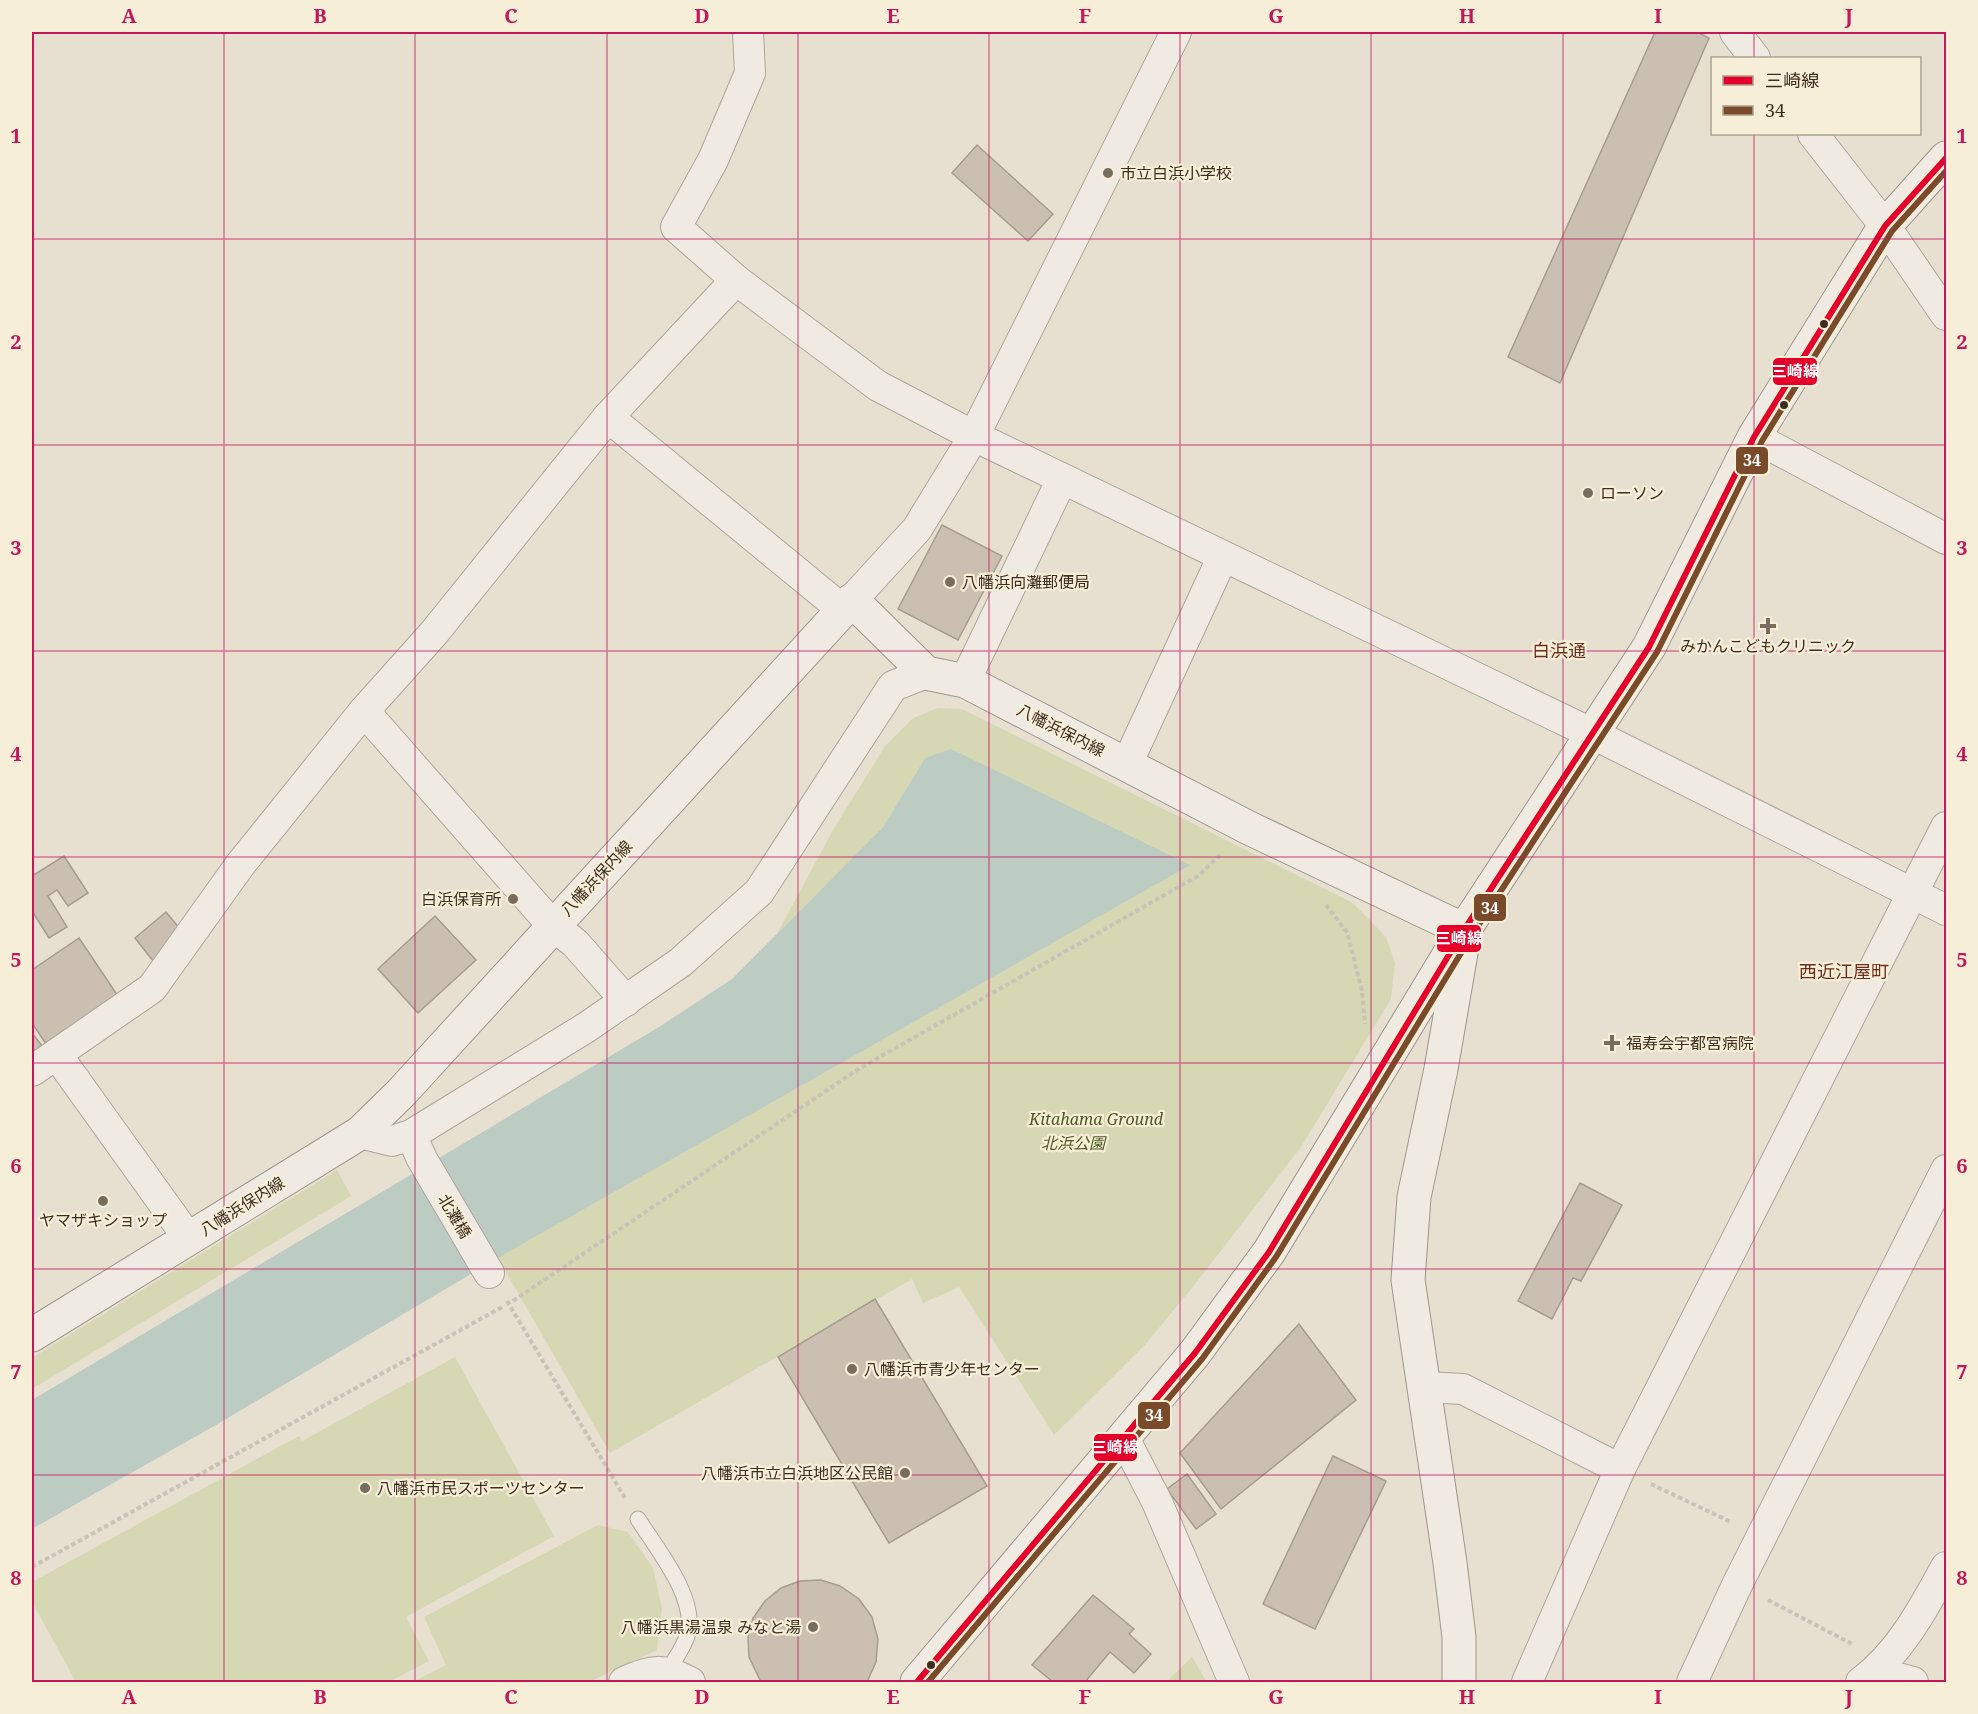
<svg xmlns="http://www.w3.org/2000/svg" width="1978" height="1714" viewBox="0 0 1978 1714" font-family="'Noto Serif','Noto Sans JP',serif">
<rect width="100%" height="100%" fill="#e7e0d1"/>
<!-- green -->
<g fill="#d6d7b3">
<path d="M938,708L962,709L1353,903L1386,937L1395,963L1391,999L1301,1147L1196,1283L1144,1346L1054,1435L959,1287L923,1303L912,1279L610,1453L498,1258L1189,865L925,758L883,827L778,932L833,830L885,746L913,718Z"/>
<path d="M337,1170L351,1196L32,1389V1358Z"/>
<path d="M455,1357L554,1536L406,1617L429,1661L389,1682H76L32,1602V1582L299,1436L302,1441Z"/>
<path d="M598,1525L628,1532L653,1568L662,1608L657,1650L589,1682H413L446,1665L424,1617Z"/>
<path d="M1192,1657L1207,1682H1166Z"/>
</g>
<!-- water -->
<path fill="#bcccc2" d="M951,749L1190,865L498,1258L216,1425L32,1529V1400L659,1027L732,979L883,827L925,758Z"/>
<!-- building -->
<g fill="#cbbfb2" stroke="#a89c90" stroke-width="1.5">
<path d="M1655,32H1697L1709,38L1560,383L1508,357Z"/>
<path d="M977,145L1053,214L1028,241L952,173Z"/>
<path d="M942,525L1002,556L958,640L898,609Z"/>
<path d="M64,856L88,893L68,906L57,890L48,896L67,927L49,938L32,911V876Z"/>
<path d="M166,912L185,935L153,961L135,938Z"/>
<path d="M435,916L476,960L418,1013L378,969Z"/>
<path d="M79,938L118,996L46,1044L32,1023V970Z"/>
<path d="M32,1033L43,1047L32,1057Z"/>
<path d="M1580,1183L1622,1205L1581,1281L1573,1278L1552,1319L1518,1301Z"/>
<path d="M875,1299L987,1486L889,1543L778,1357Z"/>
<path d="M1299,1324L1356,1400L1221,1509L1180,1453Z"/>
<path d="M1333,1456L1386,1481L1315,1629L1263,1604Z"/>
<path d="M1187,1474L1216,1514L1196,1529L1167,1489Z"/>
<path d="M821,1580L840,1586L859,1599L872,1617L878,1639L876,1662L867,1682H761L749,1657L748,1637L753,1618L765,1601L781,1588L800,1581Z"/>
<path d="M1093,1595L1134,1629L1129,1634L1151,1654L1134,1673L1110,1652L1085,1682H1053L1032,1665Z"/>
</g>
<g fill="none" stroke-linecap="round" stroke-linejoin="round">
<defs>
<path id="lane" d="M638,1519C656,1548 697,1597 688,1633C685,1646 674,1660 668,1671"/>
<g id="street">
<path d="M748,32L750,73L713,160L676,227L736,280L878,386L974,436L1593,734L1946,910"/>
<path d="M1735,32L1755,58"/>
<path d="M1813,134L1885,226L1946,315"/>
<path d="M608,417L843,610"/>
<path d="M1754,437L1946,539"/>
<path d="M852,600L917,529L974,436L1176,32"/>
<path d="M965,681L1062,479"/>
<path d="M364,711L553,926L575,943L626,1001"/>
<path d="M1127,764L1223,556"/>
<path d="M57,1055L189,1239"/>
<path d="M32,1071L152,988L240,865L364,711L433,634L608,417L736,280"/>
<path d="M360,1133L392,1141L411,1135L587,1027L681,962L759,892L893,686L926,673"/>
<path d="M411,1135L422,1159L489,1273"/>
<path d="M1424,1387L1463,1389L1620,1469"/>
<path d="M1124,1438L1157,1502L1234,1682"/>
<path d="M1875,1672L1913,1682"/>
<path d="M624,1682C652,1669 663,1668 690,1682"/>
<path d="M1527,1682L1620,1469L1946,827"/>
<path d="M1692,1682L1737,1585L1946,1170"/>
<path d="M1861,1682C1900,1653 1923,1609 1946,1567"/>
</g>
<g id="secondary">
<path d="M32,1335L360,1133L401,1093L852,600L926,673L965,681L1249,828L1464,930"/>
<path d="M917,1682L1195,1353L1269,1252L1464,930L1649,647L1754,437L1885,226L1946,158"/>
<path d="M1459,1682V1637L1450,1563L1408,1280L1414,1197L1441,1069L1462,947"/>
</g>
</defs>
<!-- lane casing -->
<use href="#lane" stroke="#ada599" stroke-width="17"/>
<!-- street casing -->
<use href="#street" stroke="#ada599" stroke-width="32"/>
<!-- secondary casing -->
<use href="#secondary" stroke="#9c958a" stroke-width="35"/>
<!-- path -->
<g stroke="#c8c2b9" stroke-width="4" stroke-dasharray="4.5 3" stroke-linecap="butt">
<path d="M1326,905L1347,932L1362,991L1365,1024"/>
<path d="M507,1301L625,1498"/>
<path d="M513,1301L857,1070L1198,876L1221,854"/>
<path d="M1651,1484L1731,1522"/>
<path d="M32,1567L504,1306"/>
<path d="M1768,1600L1852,1644"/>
</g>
<!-- lane -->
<use href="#lane" stroke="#efebe3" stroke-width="15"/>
<!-- street -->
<use href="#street" stroke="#efebe3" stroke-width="30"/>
<!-- secondary -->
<use href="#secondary" stroke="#efebe3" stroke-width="33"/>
<defs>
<path id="bus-1" d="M917,1682L1195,1353L1269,1252L1464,930L1649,647L1754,437L1885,226L1946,158"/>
<path id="bus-2" d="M928,1682L1202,1359L1276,1257L1472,935L1657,652L1762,441L1892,231L1946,171"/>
</defs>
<!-- bus-1 casing -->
<use href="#bus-1" stroke="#f7eed8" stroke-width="10"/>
<!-- bus-2 casing -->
<use href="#bus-2" stroke="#f7eed8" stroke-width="10"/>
<!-- bus-1 -->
<use href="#bus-1" stroke="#e4002b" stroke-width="6"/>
<!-- bus-2 -->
<use href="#bus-2" stroke="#7a4b2a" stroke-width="6"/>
</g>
<!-- grid -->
<path fill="none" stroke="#c2185b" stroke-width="1.5" stroke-opacity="0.55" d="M224,32V1682M415,32V1682M607,32V1682M798,32V1682M989,32V1682M1180,32V1682M1371,32V1682M1563,32V1682M1754,32V58M1754,134V1682M32,239H1946M32,445H1946M32,651H1946M32,857H1946M32,1063H1946M32,1269H1946M32,1475H1946"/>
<!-- markers -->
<g fill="#786c5e" stroke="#f7eed8" stroke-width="2">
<circle cx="1108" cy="173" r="6"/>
<circle cx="1588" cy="493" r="6"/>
<circle cx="950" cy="582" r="6"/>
<path d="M1765 617h6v6h6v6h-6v6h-6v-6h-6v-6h6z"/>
<circle cx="513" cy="899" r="6"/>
<path d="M1609 1034h6v6h6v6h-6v6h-6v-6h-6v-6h6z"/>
<circle cx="103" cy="1201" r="6"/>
<circle cx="852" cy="1369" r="6"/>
<circle cx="905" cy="1473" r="6"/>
<circle cx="365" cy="1488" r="6"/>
<circle cx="813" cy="1627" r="6"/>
</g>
<g fill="#3d2e20" stroke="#f7eed8" stroke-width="2">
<circle cx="1824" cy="324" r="5"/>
<circle cx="1784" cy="405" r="5"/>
<circle cx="931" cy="1665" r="5"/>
</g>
<g text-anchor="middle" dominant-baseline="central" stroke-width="4.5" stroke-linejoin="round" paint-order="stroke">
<!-- poi labels -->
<g font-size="16" fill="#3d2e20" stroke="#f7eed8" text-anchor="start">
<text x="1120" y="173">市立白浜小学校</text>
<text x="1600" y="493">ローソン</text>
<text x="962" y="582">八幡浜向灘郵便局</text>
<text x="1768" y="646" text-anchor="middle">みかんこどもクリニック</text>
<text x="501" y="899" text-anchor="end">白浜保育所</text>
<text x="1626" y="1043">福寿会宇都宮病院</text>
<text x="103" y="1220" text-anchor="middle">ヤマザキショップ</text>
<text x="864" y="1369">八幡浜市青少年センター</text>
<text x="893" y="1473" text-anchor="end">八幡浜市立白浜地区公民館</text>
<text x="377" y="1488">八幡浜市民スポーツセンター</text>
<text x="801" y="1627" text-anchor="end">八幡浜黒湯温泉 みなと湯</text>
</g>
<!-- street labels -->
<g font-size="16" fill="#3d2e20" stroke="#f7eed8">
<text transform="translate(1061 730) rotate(27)">八幡浜保内線</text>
<text transform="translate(596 878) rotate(-47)">八幡浜保内線</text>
<text transform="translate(242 1206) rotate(-32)">八幡浜保内線</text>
<text transform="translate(455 1216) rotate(59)">北灘橋</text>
</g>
<!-- park labels -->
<g font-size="16" font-style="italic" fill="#4d5a26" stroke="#f7eed8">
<text x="1096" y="1119">Kitahama Ground</text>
<text x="1073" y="1143">北浜公園</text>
</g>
<!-- neighbourhood labels -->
<g font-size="18" fill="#6b2e1e" stroke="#f7eed8">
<text x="1559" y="650">白浜通</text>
<text x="1844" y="971">西近江屋町</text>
</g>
</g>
<g stroke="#f7eed8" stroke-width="2">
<rect x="1772" y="357" width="46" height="29" rx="6" fill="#e4002b"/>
<rect x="1735" y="446" width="34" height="29" rx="6" fill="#7a4b2a"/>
<rect x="1473" y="893" width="34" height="29" rx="6" fill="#7a4b2a"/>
<rect x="1436" y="924" width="46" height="29" rx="6" fill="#e4002b"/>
<rect x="1137" y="1401" width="34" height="29" rx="6" fill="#7a4b2a"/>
<rect x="1093" y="1433" width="45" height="29" rx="6" fill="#e4002b"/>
</g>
<g font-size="16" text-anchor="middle" font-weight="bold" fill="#fff">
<text x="1795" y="377">三崎線</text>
<text x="1752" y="466">34</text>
<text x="1490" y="914">34</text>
<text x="1459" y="944">三崎線</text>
<text x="1154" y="1421">34</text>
<text x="1115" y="1453">三崎線</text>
</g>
<!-- border -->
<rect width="1978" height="1714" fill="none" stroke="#f7eed8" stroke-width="66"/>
<!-- legend -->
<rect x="1711" y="57" width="210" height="78" fill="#f7eed8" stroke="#ada18e" stroke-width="1.5"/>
<rect x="1723" y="76" width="30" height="9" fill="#e4002b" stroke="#ada18e" stroke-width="1.5"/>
<text x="1765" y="87" font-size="18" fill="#3d2e20">三崎線</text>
<rect x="1723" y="106" width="30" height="9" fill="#7a4b2a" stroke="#ada18e" stroke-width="1.5"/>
<text x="1765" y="117" font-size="18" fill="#3d2e20">34</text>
<rect x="33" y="33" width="1912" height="1648" fill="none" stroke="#c2185b" stroke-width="2"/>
<g font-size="20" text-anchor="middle" font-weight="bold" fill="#c2185b">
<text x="129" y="23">A</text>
<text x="320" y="23">B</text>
<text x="511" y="23">C</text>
<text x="702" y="23">D</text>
<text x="893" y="23">E</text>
<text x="1085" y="23">F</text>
<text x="1276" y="23">G</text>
<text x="1467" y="23">H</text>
<text x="1658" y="23">I</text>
<text x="1849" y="23">J</text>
<text x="16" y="143">1</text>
<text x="1962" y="143">1</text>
<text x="16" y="349">2</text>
<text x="1962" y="349">2</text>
<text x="16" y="555">3</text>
<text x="1962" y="555">3</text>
<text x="16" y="761">4</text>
<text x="1962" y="761">4</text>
<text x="16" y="967">5</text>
<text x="1962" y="967">5</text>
<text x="16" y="1173">6</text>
<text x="1962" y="1173">6</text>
<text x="16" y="1379">7</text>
<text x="1962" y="1379">7</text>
<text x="16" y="1585">8</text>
<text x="1962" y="1585">8</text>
<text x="129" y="1704">A</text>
<text x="320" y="1704">B</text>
<text x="511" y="1704">C</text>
<text x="702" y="1704">D</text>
<text x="893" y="1704">E</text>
<text x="1085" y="1704">F</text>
<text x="1276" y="1704">G</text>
<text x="1467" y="1704">H</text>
<text x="1658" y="1704">I</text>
<text x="1849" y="1704">J</text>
</g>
</svg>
